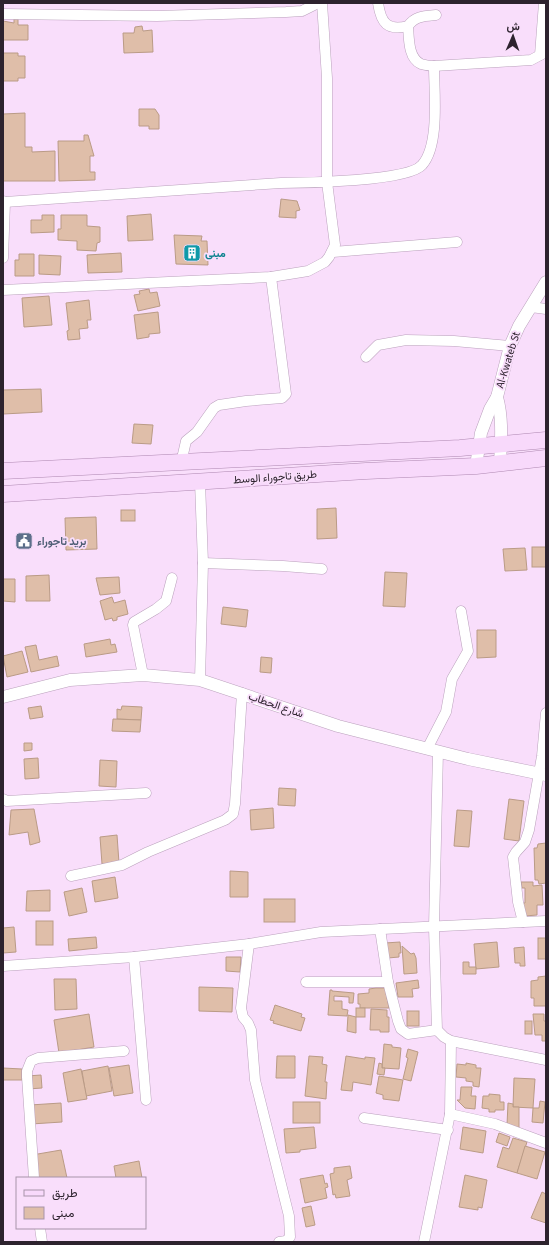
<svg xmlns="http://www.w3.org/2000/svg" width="549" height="1245" viewBox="0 0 549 1245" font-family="'Source Sans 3',Vazirmatn,sans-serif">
<rect width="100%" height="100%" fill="#f9defb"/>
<!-- building -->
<g fill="#dfbea9" stroke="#ba9b86">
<path d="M14,19H18V25H28V40H3V21L14,23Z"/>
<path d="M142,26L143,31L152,30L153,52L124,53L123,33H134L135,27Z"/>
<path d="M3,53H18V56H25V78H18V81H3Z"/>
<path d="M139,109H155L159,115V129H149V126H139Z"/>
<path d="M25,113V147H32V152L55,151V181H3V114Z"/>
<path d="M84,135H88L94,156H90V172H95V180L59,181L58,141H84Z"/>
<path d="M281,199L297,201L300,210L296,211V218L279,217Z"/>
<path d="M151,214L153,240L128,241L127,216Z"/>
<path d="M42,215H54V232L31,233V220H42Z"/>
<path d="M61,215H87V226L100,227V242L97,243L96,251L77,250V241L58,240V229H61Z"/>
<path d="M174,235L202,236L201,241H207L208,265L176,264Z"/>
<path d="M121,253L122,272L88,273L87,255Z"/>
<path d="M19,254H34V276H15V260H19Z"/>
<path d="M39,255L61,256L60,275L39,274Z"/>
<path d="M149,289L150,293L157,292L160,306L138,311L134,295L140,294L139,291Z"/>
<path d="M49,296L52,325L24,327L22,298Z"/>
<path d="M89,300L91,320H87L88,328L79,329L80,339L68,340L67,331L69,330L66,303Z"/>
<path d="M158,312L160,333L149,334V337L137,339L134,315Z"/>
<path d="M41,389L42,412L3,414V390Z"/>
<path d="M134,424L153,425L151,444L132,443Z"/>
<path d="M336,508L337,538L317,539V509Z"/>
<rect x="121" y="510" width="14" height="11"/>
<path d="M96,517L97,549L66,550L65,518Z"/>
<rect x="532" y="547" width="14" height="20"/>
<path d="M525,548L527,570L505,571L503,549Z"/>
<path d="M385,572L407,573L405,607L383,606Z"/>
<path d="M49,575L50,601H26V576Z"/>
<path d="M119,577L120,593L100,595L96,578Z"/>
<path d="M3,579H15V602L3,601Z"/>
<path d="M112,597L114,603L125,600L128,614L117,617V620L113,621L112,618L105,620L100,601Z"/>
<path d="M223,607L248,610L246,627L221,624Z"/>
<path d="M477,630H496V657L477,658Z"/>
<path d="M110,639L111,645L115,644L117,652L86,657L84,644Z"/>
<path d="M36,645L39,660L57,656L59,666L31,672L25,647Z"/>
<path d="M22,651L28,672L7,677L3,656Z"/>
<path d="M261,657L272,658L271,673L260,672Z"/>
<path d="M41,706L43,717L30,719L28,708Z"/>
<path d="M122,706L142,707L141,720L117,719V709L121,710Z"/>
<path d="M113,719L141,720L140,732L112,731Z"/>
<path d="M24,743H32V750L24,751Z"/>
<path d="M38,758L39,778L25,779L24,759Z"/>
<path d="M100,760L117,761L116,787L99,786Z"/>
<path d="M279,788L296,789L295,806L278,805Z"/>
<path d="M509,799L524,801L519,841L504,839Z"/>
<path d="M273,808L274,828L251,830L250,810Z"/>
<path d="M34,809L40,842L30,845L28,832L9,835L11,810Z"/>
<path d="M457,810L472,811L469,847L454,846Z"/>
<path d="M117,835L119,863L102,864L100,837Z"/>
<path d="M546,843V883L539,884L538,880H535L534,848H537L538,844Z"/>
<path d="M230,871L248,872V897H230Z"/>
<path d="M115,877L118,898L95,902L92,881Z"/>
<path d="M521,882H533V886L542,885L543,905H537V915L525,916L523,903H525V888H522Z"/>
<path d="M82,888L87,912L69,916L64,892Z"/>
<path d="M50,890V911H26L27,891Z"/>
<rect x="264" y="899" width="31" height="23"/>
<rect x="36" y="921" width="17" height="24"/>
<path d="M14,927L16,952L3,953V928Z"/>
<path d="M96,937L97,948L69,951L68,939Z"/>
<rect x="538" y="938" width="8" height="21"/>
<path d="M400,942L401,953H399V957L388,958L385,943Z"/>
<path d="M497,942L499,967L476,969L474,944Z"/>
<path d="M402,946L411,954L414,953L416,958L417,973L404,974Z"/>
<path d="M524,947L525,966H520V963H515L514,948Z"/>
<path d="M226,957H241L240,972L226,971Z"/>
<path d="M463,962H469V967H476V974H463Z"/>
<path d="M546,976V1006H534V998H531V981L538,980V977Z"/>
<path d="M54,979H76L77,1009L55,1010Z"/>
<path d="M418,980L419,988L412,989L413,997H398L396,983Z"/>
<path d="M199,987L233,988L232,1012L199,1011Z"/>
<path d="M376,988H385L389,1008H360V1004H358V994L369,993V989Z"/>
<path d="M330,990H332V991L354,993L353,1003H349V997L334,996V1001H342V1009L348,1010L347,1016L328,1015Z"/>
<path d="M275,1005L302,1014L301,1017L305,1018L301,1031L273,1023L274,1021L270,1020Z"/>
<rect x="356" y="1008" width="9" height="9"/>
<path d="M371,1009L387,1010V1017H389V1032H380V1030H370Z"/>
<rect x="407" y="1011" width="12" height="15"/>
<path d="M89,1014L94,1047L59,1053L54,1020Z"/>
<path d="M533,1014H544V1021H546V1041H542V1035H535Z"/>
<path d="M348,1015L356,1017V1033L347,1031Z"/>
<rect x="525" y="1021" width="7" height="13"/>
<path d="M384,1044L392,1045V1047L401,1048L399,1069L382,1068Z"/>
<path d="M408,1049L418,1052L411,1081L403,1079L408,1058L406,1057Z"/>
<path d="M277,1056H295V1078H276Z"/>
<path d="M309,1056L323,1057L322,1064L327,1065L325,1082H327L326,1099L305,1096Z"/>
<path d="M346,1056L365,1059V1057L375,1058L371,1085L353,1082L352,1091L341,1090Z"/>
<path d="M379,1063L382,1064V1068H385L384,1075L377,1074Z"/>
<path d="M466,1063L476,1065V1068H481L479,1087L473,1086V1082L466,1081V1078L456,1077L457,1064L466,1065Z"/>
<path d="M129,1065L133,1093L114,1096L109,1068Z"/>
<path d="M108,1066L112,1091L86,1096L82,1071Z"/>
<path d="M3,1068L22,1069V1080H3Z"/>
<path d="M81,1069L87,1099L68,1102L63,1073Z"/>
<path d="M41,1075L42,1088L28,1089L27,1076Z"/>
<path d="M379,1076L403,1080L399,1101L383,1099V1095L376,1093Z"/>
<path d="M514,1078L535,1079L533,1108L513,1107Z"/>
<path d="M461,1087H472L471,1096H476L475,1109L465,1108L457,1100H460Z"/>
<path d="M489,1094L500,1095V1102H504V1110H495V1112H489V1109L482,1108L483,1096H489Z"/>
<path d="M540,1101L545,1102L543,1123L532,1122L533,1108H539Z"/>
<rect x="293" y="1102" width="27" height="21"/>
<path d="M61,1103L62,1122L31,1124L30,1105Z"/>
<path d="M508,1103L513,1104V1107H519V1129L507,1125Z"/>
<path d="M314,1127L316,1148L300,1150V1152L286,1153L284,1129Z"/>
<path d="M463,1127L486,1131L483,1153L460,1149Z"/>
<path d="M499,1133L510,1137L507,1146L496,1142Z"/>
<path d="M513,1138L527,1142L517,1173L497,1167L503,1147L509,1149Z"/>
<path d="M525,1146L545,1152L537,1179L517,1173Z"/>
<path d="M61,1150L67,1178H37L32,1155Z"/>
<path d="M139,1161L142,1178H116L114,1166Z"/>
<path d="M350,1166L352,1178L347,1180L350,1196L336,1198L335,1194L333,1195L330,1174L334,1173V1168Z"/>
<path d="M323,1175L325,1184L327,1183L328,1187L325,1188L327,1198L305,1203L300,1179Z"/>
<path d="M465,1175L487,1180L482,1208L478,1207V1210L459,1207Z"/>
<path d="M542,1192L546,1194V1223L531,1218Z"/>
<path d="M311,1206L315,1225L306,1227L302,1208Z"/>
</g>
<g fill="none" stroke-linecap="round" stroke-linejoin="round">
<defs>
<g id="minor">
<path d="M378,3C381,23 387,31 408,26C415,16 424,16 436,15"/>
<path d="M3,14L157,16L286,12L302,11L318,3"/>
<path d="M408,26C409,38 408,58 421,64C425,65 430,66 434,66L531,60L546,52"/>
<path d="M540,55L544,3"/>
<path d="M3,201L5,202L281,183C305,183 409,181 422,165C440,145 434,92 434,66"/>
<path d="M333,252L457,242"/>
<path d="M3,258L5,202"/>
<path d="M3,290L271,277L308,271L325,262L329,257L335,245L327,182V78L322,3"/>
<path d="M531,307L546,309"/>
<path d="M366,357L378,345L406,340L454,341L510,346"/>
<path d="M181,463L186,441L197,432L214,408L219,405L246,401L282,398L286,394L271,277"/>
<path d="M203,563L283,566L322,569"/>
<path d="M143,675L133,625L134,622L156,609L166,601L172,578"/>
<path d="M200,680L203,563L200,482"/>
<path d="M427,749L446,712L452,679L468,651L461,611"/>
<path d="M438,751L434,927L437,1030L444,1037L451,1041L546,1060"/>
<path d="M3,799L7,801L146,793"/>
<path d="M71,876L122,865L148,852L225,820L233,814L235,804L242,693"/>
<path d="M523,922L518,902L513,857L516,852L525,842L529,830L542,756L546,713"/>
<path d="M380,929L388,982L398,1021L401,1029L408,1034L437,1030"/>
<path d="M249,944L241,1008L243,1017L248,1023L251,1030L255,1080L289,1216L290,1237L286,1241L279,1242"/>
<path d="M134,957L146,1100"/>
<path d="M3,966L134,957L249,944L321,932L546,921"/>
<path d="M306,982H388"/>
<path d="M450,1114L495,1124L546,1143"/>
<path d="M364,1118L448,1130"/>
<path d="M34,1178L27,1077V1071L31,1061L38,1058L124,1051"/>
<path d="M40,1228L42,1242"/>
<path d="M424,1242L450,1114L451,1041"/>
</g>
<g id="tertiary">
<path d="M497,397C503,419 501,441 500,464"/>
<path d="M476,466L481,433L490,409L497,397L510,346L519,326L546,282"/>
<path d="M3,697L70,680L143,675L200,680L338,726L468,759L546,775"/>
</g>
<g id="primary">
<path d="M3,471L460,448L546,440"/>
<path d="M3,494L366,471L476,466L546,458"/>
</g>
</defs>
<!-- minor casing -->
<use href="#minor" stroke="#baa1bc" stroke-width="11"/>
<!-- tertiary casing -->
<use href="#tertiary" stroke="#baa1bc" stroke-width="13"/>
<!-- primary casing -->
<use href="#primary" stroke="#ae88b1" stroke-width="17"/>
<!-- minor -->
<use href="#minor" stroke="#fff" stroke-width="10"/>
<!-- tertiary -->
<use href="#tertiary" stroke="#fff" stroke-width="12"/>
<!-- primary -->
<use href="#primary" stroke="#f8d9fb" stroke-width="16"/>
</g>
<!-- icons -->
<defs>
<symbol id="building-square" viewBox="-11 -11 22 22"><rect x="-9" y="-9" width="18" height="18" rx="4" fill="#0f9aa8" stroke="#f9defb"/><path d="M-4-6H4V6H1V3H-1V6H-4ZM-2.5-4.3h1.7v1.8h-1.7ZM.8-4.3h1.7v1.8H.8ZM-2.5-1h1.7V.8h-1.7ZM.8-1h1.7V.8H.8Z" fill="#fff"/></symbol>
<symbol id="civic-square" viewBox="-11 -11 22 22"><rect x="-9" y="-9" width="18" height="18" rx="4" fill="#5c6f8a" stroke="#f9defb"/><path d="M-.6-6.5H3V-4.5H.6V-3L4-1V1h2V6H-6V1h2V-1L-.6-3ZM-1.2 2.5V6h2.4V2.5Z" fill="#fff"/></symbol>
</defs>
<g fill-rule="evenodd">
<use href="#building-square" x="182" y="243" width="20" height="20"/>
<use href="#civic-square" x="14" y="531" width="20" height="20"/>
</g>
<g text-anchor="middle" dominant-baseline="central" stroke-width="3.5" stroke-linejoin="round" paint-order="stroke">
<!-- culture labels -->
<g font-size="11" font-weight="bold" fill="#0d838f" stroke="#f9defb" text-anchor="start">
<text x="205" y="253">مبنى</text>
</g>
<!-- street labels -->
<g font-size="11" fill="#2d232e" stroke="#f9defb">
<text transform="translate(508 360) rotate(-73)">Al-Kwateb St</text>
<text transform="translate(275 477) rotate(-4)">طريق تاجوراء الوسط</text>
<text transform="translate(276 705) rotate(19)">شارع الحطاب</text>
</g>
<!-- service labels -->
<g font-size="11" font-weight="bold" fill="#4e5e75" stroke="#f9defb" text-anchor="start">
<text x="37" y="541">بريد تاجوراء</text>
</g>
</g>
<!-- border -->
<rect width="549" height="1245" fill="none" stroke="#2d232e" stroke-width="8"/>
<!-- legend -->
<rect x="16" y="1177" width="130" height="52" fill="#f9defb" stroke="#a793a9"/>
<rect x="24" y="1190" width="20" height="6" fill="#f8d9fb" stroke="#a793a9"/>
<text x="52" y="1197" font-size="12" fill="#2d232e">طريق</text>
<rect x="24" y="1207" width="20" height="12" fill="#dfbea9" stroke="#a793a9"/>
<text x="52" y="1217" font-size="12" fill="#2d232e">مبنى</text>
<!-- north arrow -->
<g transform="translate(513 36) rotate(2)" stroke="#f9defb" stroke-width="3" paint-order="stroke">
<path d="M0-3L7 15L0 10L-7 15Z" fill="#2d232e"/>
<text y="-6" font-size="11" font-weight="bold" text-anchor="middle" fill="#2d232e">ش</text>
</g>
</svg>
